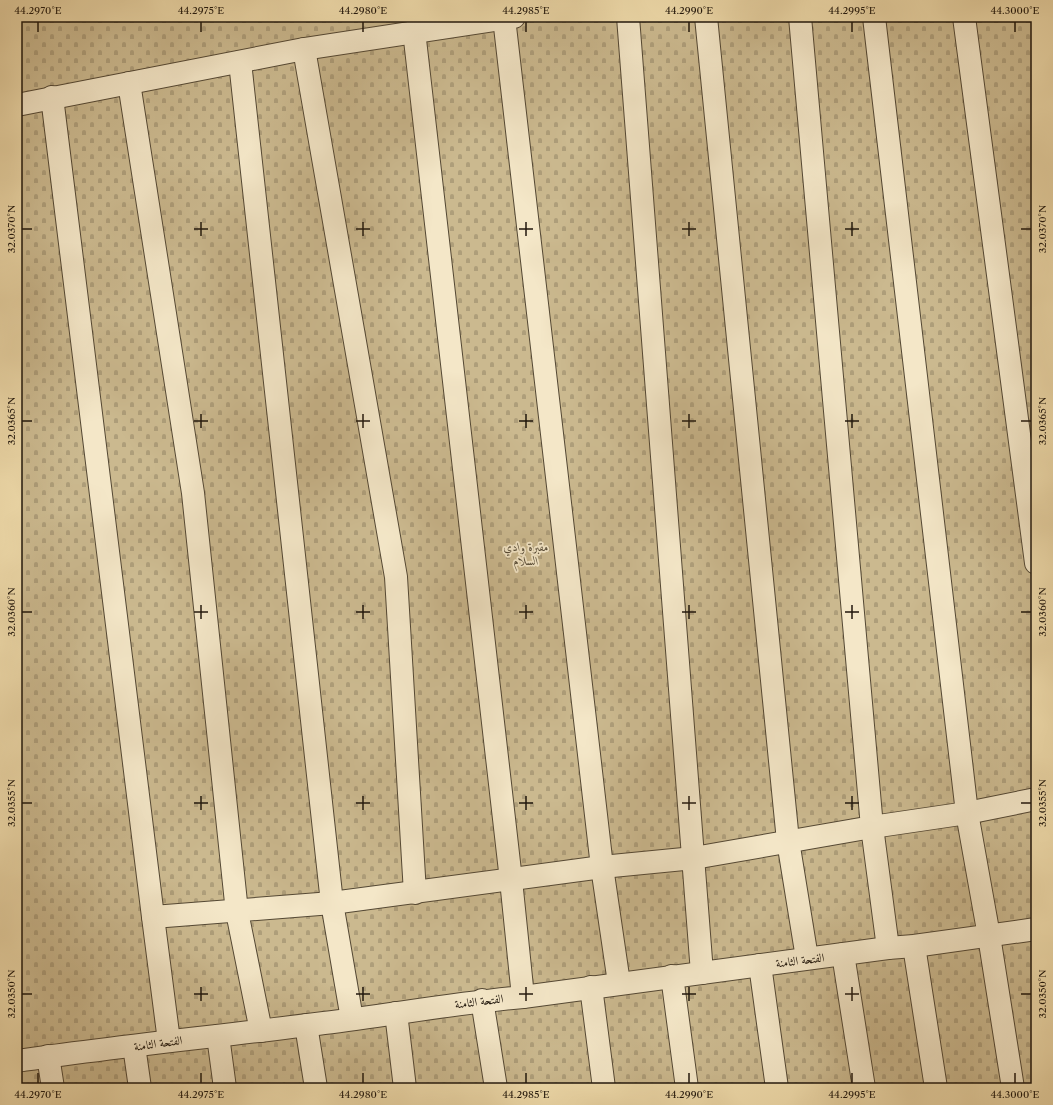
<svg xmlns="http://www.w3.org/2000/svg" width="1053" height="1105" viewBox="0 0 1053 1105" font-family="'Libre Caslon Text',Amiri,serif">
<defs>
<pattern id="cemetery-stones" width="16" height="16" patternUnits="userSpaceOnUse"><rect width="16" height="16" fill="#cbb98f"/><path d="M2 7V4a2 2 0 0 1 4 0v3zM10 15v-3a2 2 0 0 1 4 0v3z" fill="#ae9e7a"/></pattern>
</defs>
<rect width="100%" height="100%" fill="#eedaaa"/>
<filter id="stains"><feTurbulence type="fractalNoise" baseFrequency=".005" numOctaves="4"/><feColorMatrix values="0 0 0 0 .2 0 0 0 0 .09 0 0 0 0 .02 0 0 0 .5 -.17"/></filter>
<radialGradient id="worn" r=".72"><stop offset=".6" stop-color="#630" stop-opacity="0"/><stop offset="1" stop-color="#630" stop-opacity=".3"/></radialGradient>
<!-- cemetery -->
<rect fill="url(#cemetery-stones)" stroke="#76684e" x="17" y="17" width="1019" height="1071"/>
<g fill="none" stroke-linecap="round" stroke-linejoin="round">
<defs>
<g id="minor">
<path d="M628,17L702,973"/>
<path d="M706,17L788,841L807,958"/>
<path d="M800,17L872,827L888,948"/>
<path d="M874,17L967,813L989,936L1013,1088"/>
<path d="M964,17L1036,563"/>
<path d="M504,18L602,867L619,983"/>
<path d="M414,31L511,880L523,997"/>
<path d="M304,49L396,577L415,893"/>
<path d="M240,62L332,903L352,1019"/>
<path d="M129,83L193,493L237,912L261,1031"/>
<path d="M52,97L153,917L332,903L602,867L694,858L872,827L967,813L1036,799"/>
<path d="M17,105L304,49L514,17"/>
<path d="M153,917L169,1041"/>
<path d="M914,946L936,1088"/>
<path d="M843,954L864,1088"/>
<path d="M760,965L777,1088"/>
<path d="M672,976L687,1088"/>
<path d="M591,987L604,1088"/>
<path d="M482,1000L496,1088"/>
<path d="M396,1013L405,1088"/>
<path d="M306,1025L316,1088"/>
<path d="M218,1036L225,1088"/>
<path d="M134,1046L140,1088"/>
<path d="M48,1056L53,1088"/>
<path d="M17,1061C119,1046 222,1036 324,1023C390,1015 456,1003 523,997L888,948L914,946L1036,929"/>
</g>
</defs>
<!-- minor casing -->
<use href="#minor" stroke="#544834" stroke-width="24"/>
<!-- minor -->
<use href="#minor" stroke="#f4e7c8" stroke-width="22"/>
</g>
<!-- ticks -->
<path fill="none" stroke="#20170d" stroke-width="1.5" d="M38,22V32M201,22V32M363,22V32M526,22V32M689,22V32M852,22V32M1015,22V32M201,222V236M363,222V236M526,222V236M689,222V236M852,222V236M22,229H32M194,229H208M356,229H370M519,229H533M682,229H696M845,229H859M1021,229H1031M201,414V428M363,414V428M526,414V428M689,414V428M852,414V428M22,421H32M194,421H208M356,421H370M519,421H533M682,421H696M845,421H859M1021,421H1031M201,605V619M363,605V619M526,605V619M689,605V619M852,605V619M22,612H32M194,612H208M356,612H370M519,612H533M682,612H696M845,612H859M1021,612H1031M201,796V810M363,796V810M526,796V810M689,796V810M852,796V810M22,803H32M194,803H208M356,803H370M519,803H533M682,803H696M845,803H859M1021,803H1031M201,987V1001M363,987V1001M526,987V1001M689,987V1001M852,987V1001M22,994H32M194,994H208M356,994H370M519,994H533M682,994H696M845,994H859M1021,994H1031M38,1073V1083M201,1073V1083M363,1073V1083M526,1073V1083M689,1073V1083M852,1073V1083M1015,1073V1083"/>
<g text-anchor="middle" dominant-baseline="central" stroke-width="3.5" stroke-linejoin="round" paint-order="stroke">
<!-- park labels -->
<g font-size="12" font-style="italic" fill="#534834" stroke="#f4e7c8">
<text x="526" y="546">مقبرة وادي<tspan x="526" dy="14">السلام</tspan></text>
</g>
<!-- street labels -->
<g font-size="12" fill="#20170d" stroke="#f4e7c8">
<text transform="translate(800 960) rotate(-7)">الفتحة الثامنة</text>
<text transform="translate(479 1001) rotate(-7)">الفتحة الثامنة</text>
<text transform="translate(158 1043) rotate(-8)">الفتحة الثامنة</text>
</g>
</g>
<!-- margin -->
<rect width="1053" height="1105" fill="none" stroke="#eedaaa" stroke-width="44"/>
<rect x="22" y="22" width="1009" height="1061" fill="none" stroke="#20170d" stroke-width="1.5"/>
<g font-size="10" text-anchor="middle" fill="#20170d">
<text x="38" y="14">44.2970°E</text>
<text x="201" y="14">44.2975°E</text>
<text x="363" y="14">44.2980°E</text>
<text x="526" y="14">44.2985°E</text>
<text x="689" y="14">44.2990°E</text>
<text x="852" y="14">44.2995°E</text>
<text x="1015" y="14">44.3000°E</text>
<text transform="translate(11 229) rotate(-90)" y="4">32.0370°N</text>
<text transform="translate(1042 229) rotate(-90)" y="4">32.0370°N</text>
<text transform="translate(11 421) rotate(-90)" y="4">32.0365°N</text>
<text transform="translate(1042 421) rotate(-90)" y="4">32.0365°N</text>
<text transform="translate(11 612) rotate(-90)" y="4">32.0360°N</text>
<text transform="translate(1042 612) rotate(-90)" y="4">32.0360°N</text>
<text transform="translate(11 803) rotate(-90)" y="4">32.0355°N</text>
<text transform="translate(1042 803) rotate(-90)" y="4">32.0355°N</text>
<text transform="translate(11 994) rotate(-90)" y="4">32.0350°N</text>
<text transform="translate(1042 994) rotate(-90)" y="4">32.0350°N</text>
<text x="38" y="1098">44.2970°E</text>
<text x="201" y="1098">44.2975°E</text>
<text x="363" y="1098">44.2980°E</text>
<text x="526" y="1098">44.2985°E</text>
<text x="689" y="1098">44.2990°E</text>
<text x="852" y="1098">44.2995°E</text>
<text x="1015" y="1098">44.3000°E</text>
</g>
<rect width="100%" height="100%" filter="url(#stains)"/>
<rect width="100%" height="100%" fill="url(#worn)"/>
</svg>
